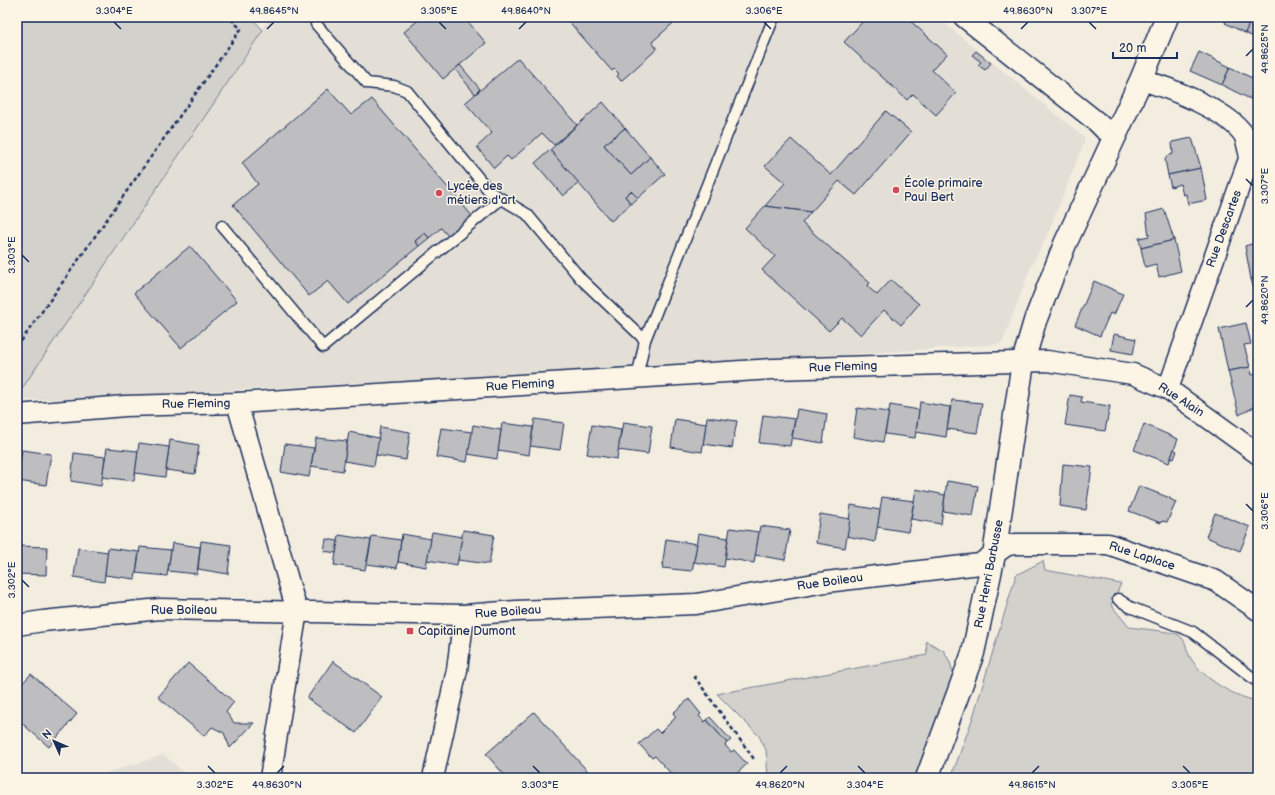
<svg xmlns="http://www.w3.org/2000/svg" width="1275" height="795" viewBox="0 0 1275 795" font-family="'Balsamiq Sans',sans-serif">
<rect width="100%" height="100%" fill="#f3ede0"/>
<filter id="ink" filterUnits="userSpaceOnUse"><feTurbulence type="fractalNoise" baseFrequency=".025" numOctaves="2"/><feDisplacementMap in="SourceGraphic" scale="8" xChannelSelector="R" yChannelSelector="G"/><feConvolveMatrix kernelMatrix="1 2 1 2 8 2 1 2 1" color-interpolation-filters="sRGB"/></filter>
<g filter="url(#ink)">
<!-- built -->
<g fill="#e3dfd6">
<path d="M270,17H937L1084,137V143L1046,238L1031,267L1004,339L1000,344L662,368L17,401V389Z"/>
<path d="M164,755L190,778H89Z"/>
</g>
<!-- green -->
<g fill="#d3d1cc" stroke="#778095">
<path d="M17,17H251L263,30L17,396Z"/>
<path d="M1043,561L1045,570L1121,584L1111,605L1129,627C1136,628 1173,632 1177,634C1188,640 1185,649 1190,657C1203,679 1234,697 1258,701V778H951L973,717L1016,575Z"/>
<path d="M926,641L944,651L950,662L953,673L945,707L917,778H768L766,750L759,736L717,694L927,655Z"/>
</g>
<!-- building -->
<g fill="#bebec0" stroke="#1b2f5e">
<path d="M422,17H464L486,43L443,79L404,32Z"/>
<path d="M565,17H680L652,42L657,49L621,81L617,76L619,74L614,69L612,71Z"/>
<path d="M867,17H906L947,54L932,70L956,93L936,115L913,94L907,100L844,42Z"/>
<path d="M1219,17H1252L1245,33L1225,23L1226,20Z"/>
<path d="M1252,17H1258V39L1245,33Z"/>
<path d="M976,51L991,63L985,70L978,65L981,62L972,55Z"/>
<path d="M1199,52L1230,67L1222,85L1190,71Z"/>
<path d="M518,58L577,125L554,145L542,133L511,160L507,156L494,168L477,147L492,133L465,103Z"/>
<path d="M460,65L480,89L475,94L455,69Z"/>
<path d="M1230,67L1258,81L1250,99L1222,85Z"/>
<path d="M328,89L351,115L372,99L473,217L449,237L441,228L429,238L425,233L415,241L419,246L348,304L328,281L309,296L233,205L258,184L242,163Z"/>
<path d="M603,102L625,128L604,145L631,175L650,157L665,174L638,198L631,191L625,196L631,204L611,221L550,150Z"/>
<path d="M886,111L911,132L856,195L839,181L811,212L765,206L785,183L765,166L791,139L831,175Z"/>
<path d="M625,128L650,157L631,175L604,145Z"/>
<path d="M1192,138L1201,168L1168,175L1165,160L1167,156L1173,154L1172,142Z"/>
<path d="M550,150L579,183L563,196L535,163Z"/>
<path d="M1201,168L1207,200L1188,204L1186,194L1183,195L1180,184L1171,187L1168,175Z"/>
<path d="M631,191L638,198L631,204L625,196Z"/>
<path d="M765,206L811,212L802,223L870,283L867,286L877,295L891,280L919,304L901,325L884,310L861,335L842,318L829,331L762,270L775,256L745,228Z"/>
<path d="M1164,209L1174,240L1141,248L1139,238L1149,236L1146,214Z"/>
<path d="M425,233L429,238L419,246L415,241Z"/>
<path d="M1174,240L1181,271L1159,277L1156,264L1145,267L1141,248Z"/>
<path d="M1258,242V277L1251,279L1245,246Z"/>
<path d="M190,246L237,301L181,348L134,293Z"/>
<path d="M1258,277V303L1251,279Z"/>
<path d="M1094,281L1123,294L1114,315L1110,313L1100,336L1075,325Z"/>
<path d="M1246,323L1251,344L1244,345L1250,367L1228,371L1219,329Z"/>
<path d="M1114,334L1136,339L1133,354L1111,350Z"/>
<path d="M1250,367L1252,375L1258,374V386L1255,387L1258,395V405L1239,415L1228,371Z"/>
<path d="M1070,395L1082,397L1081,402L1110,406L1105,431L1065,425Z"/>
<path d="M952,400L982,403L977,433L947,429Z"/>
<path d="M920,402L950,407L946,437L916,432Z"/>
<path d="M890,405L919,410L915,438L885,434Z"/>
<path d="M857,408L889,412L883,442L853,437Z"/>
<path d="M797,409L827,414L823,443L792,438Z"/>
<path d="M763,415L795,419L790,446L759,443Z"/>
<path d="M707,417L737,421L732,448L703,444Z"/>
<path d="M535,419L564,423L560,450L530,446Z"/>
<path d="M675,419L706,424L702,452L671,447Z"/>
<path d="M623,422L652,426L648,454L618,450Z"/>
<path d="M502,423L533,427L529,455L498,450Z"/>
<path d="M1144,424L1178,439L1169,463L1134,450Z"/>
<path d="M473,425L501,430L497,459L468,454Z"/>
<path d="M592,425L621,430L617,459L587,454Z"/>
<path d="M380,427L410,432L406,460L376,455Z"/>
<path d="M441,428L472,432L467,462L436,457Z"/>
<path d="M349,432L379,438L374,466L344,461Z"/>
<path d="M316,438L347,441L343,471L311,466Z"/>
<path d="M170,440L199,445L195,474L166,470Z"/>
<path d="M139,443L169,447L165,477L135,473Z"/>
<path d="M285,444L314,448L309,477L281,472Z"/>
<path d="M107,448L138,451L134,481L102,477Z"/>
<path d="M1174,449L1177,451L1174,459L1171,458Z"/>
<path d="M22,450L51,454L46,485L17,481Z"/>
<path d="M74,453L105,457L101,486L71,481Z"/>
<path d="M17,457L21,458L17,481Z"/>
<path d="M1063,464L1092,467L1086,510L1060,506Z"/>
<path d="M947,481L978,486L973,516L943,511Z"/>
<path d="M1139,486L1170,498V499L1176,502L1167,522L1162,521L1161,523L1129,511Z"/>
<path d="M916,489L945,495L941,524L911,519Z"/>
<path d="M882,497L914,501L908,532L877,527Z"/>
<path d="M851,505L880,510L875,542L847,536Z"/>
<path d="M1215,513L1250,527L1240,551L1206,537Z"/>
<path d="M820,514L850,519L845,548L816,543Z"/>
<path d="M760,526L790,530L785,560L755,555Z"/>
<path d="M730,528L759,532L754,563L725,558Z"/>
<path d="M463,530L494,535L489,564L458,560Z"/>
<path d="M432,532L462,537L457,565L427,560Z"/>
<path d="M698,533L728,538L724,567L694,562Z"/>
<path d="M402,534L431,539L426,567L398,562Z"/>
<path d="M339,535L371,540L365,570L334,565Z"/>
<path d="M372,536L401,540L397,568L367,564Z"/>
<path d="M326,539L338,541L336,553L324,551Z"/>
<path d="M666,539L697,544L692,571L662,568Z"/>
<path d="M201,541L231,545L228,574L198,569Z"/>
<path d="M172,543L200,547L197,574L168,571Z"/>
<path d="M17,546L47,547L46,575L17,574Z"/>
<path d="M140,547L171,550L167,576L136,573Z"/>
<path d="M78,548L108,552L104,582L74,577Z"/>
<path d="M108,548L139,552L135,579L105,575Z"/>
<path d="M333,661L382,697L356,733L307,698Z"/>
<path d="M188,663L234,702L226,712L234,723H254L230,748L224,733L212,727L204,736L158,697Z"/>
<path d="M31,674L77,714L49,747L17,719V689Z"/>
<path d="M689,699L701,714L699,716L705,722L707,720L727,743L725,745L731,752L734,750L747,764L732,778L727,776L724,778H675L655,756L652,758L639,744L656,729L660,733L676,717L673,713Z"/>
<path d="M534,712L592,776L589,778H507L486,754Z"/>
<path d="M710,717L731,740L727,743L707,720Z"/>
</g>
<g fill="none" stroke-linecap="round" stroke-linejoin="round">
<defs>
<g id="service">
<path d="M316,24L367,83L394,86L407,91L490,192L527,214L581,279L645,340"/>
<path d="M222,226L323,347L501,199"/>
<path d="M637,378L645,340L774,17"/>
<path d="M1118,599L1130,607L1193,632L1258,682"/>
</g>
<g id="minor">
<path d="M964,17L1097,122L1105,130L1117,129"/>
<path d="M1141,80C1168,87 1229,111 1244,135C1247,141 1248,150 1250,156L1168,389"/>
<path d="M237,403L297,611L270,778"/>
<path d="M17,415L125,406L237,403L773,369L1047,361L1133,374L1168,389L1258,454"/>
<path d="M17,625L43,621L160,609L464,615L516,611L696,604L826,582L980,564L1007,545L1017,544H1108L1216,581L1258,610"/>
<path d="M433,778L457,670L464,615"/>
</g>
<path id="tertiary" d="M927,778L973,653L994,555L1023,362L1035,321L1065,244L1141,80L1167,17"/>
</defs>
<!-- service casing -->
<use href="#service" stroke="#1b2f5e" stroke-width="13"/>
<!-- minor casing -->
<use href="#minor" stroke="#1b2f5e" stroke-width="23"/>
<!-- tertiary casing -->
<use href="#tertiary" stroke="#1b2f5e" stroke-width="25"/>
<!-- path -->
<g stroke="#1b2f5e" stroke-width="2.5" stroke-dasharray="4 3" stroke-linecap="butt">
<path d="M17,347L241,29L229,17"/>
<path d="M694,676L754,759"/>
</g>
<!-- service -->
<use href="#service" stroke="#fcf5e5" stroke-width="10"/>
<!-- minor -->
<use href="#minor" stroke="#fcf5e5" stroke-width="20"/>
<!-- tertiary -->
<use href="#tertiary" stroke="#fcf5e5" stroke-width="22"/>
</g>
</g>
<!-- ticks -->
<path fill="none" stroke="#1b2f5e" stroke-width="1.5" d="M114,22L121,29M439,22L446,29M764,22L771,29M1089,22L1096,29M267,29L274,22M519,29L526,22M1021,29L1028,22M1246,56L1253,49M1246,179L1253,186M22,255L29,262M1246,307L1253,300M1246,504L1253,511M22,580L29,587M208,766L215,773M533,766L540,773M858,766L865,773M1183,766L1190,773M277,773L284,766M780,773L787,766M1032,773L1039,766"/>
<!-- markers -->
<g fill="#d1495b" stroke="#fcf5e5" stroke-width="1.5">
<circle cx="896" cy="190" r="4"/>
<circle cx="439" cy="193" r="4"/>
<rect x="406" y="627" width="8" height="8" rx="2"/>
</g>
<g text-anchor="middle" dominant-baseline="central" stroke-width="3" stroke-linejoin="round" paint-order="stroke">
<!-- poi labels -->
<g font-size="12" fill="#1b2f5e" stroke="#fcf5e5" text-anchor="start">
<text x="904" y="183">École primaire<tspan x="904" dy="14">Paul Bert</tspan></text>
<text x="447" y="186">Lycée des<tspan x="447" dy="14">métiers d'art</tspan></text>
<text x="418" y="631">Capitaine Dumont</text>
</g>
<!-- street labels -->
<g font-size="12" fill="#1b2f5e" stroke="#fcf5e5">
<text transform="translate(1224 229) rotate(-70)">Rue Descartes</text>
<text transform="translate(843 367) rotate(-2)">Rue Fleming</text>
<text transform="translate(520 385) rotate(-4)">Rue Fleming</text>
<text transform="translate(1181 400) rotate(33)">Rue Alain</text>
<text transform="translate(196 404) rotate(-1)">Rue Fleming</text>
<text transform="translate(1142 556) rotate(18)">Rue Laplace</text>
<text transform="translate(989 574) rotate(-79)">Rue Henri Barbusse</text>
<text transform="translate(830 582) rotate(-8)">Rue Boileau</text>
<text x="184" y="610">Rue Boileau</text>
<text transform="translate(508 612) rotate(-4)">Rue Boileau</text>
</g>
</g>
<!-- margin -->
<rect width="1275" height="795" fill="none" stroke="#fcf5e5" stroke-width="44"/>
<!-- north arrow -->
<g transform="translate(54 741) rotate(315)" stroke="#fcf5e5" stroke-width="3" paint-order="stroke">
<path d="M0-3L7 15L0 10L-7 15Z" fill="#1b2f5e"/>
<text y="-6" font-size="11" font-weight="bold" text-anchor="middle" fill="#1b2f5e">N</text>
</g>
<!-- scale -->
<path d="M1113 52v6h64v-6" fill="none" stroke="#1b2f5e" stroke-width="2"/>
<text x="1119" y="52" font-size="12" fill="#1b2f5e" stroke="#fcf5e5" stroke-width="3" paint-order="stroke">20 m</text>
<rect x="22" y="22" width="1231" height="751" fill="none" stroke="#1b2f5e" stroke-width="1.5"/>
<g font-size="10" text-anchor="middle" fill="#1b2f5e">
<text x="114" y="14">3.304°E</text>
<text x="274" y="14">49.8645°N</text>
<text x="439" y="14">3.305°E</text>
<text x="526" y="14">49.8640°N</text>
<text x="764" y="14">3.306°E</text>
<text x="1028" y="14">49.8630°N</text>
<text x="1089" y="14">3.307°E</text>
<text transform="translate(1264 49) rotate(-90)" y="4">49.8625°N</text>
<text transform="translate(1264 186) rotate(-90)" y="4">3.307°E</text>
<text transform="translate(11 255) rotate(-90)" y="4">3.303°E</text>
<text transform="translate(1264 300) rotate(-90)" y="4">49.8620°N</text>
<text transform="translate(1264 511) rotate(-90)" y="4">3.306°E</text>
<text transform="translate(11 580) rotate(-90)" y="4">3.302°E</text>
<text x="215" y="788">3.302°E</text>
<text x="277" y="788">49.8630°N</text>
<text x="540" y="788">3.303°E</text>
<text x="780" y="788">49.8620°N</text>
<text x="865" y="788">3.304°E</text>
<text x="1032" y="788">49.8615°N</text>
<text x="1190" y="788">3.305°E</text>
</g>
</svg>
